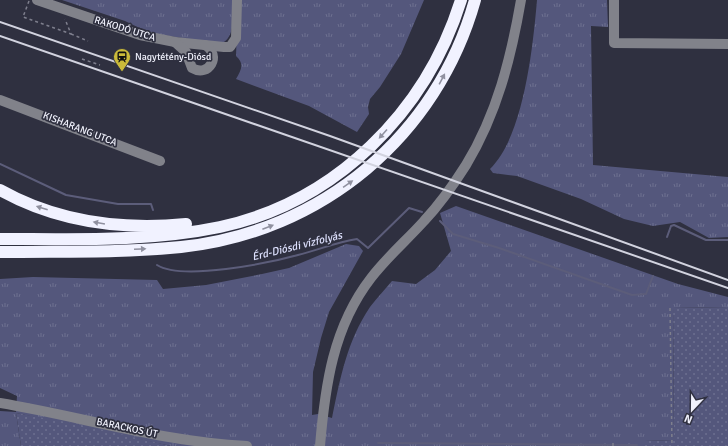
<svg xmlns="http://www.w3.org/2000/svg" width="728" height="446" viewBox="0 0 728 446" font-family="Signika,sans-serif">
<defs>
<pattern id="grass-tufts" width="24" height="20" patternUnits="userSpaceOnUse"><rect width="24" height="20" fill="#54577c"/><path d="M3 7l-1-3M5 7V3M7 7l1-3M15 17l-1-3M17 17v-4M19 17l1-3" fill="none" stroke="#6d7090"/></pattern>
<pattern id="garden-dots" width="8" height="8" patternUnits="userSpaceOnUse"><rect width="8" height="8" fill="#54577c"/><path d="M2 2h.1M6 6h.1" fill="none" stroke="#6d7090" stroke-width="1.8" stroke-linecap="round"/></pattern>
</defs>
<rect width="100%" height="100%" fill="#2f3040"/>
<!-- grass -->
<g fill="url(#grass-tufts)">
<path d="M62,0H232C232,14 237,38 220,44L150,33L125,21Z"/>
<path d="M238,0H424L401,54L380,87L370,99L368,107L369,114L357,132L309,106L236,79C241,70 245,64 236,56Z"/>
<path d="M537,0H607L608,27L591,26L593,165L728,177V237L709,238L680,222L653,226L624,219L581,199L517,176L493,173L490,169C524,136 533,46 537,0Z"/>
<path d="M456,206L678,284L728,297V308L673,307L674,440L645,441V446H171L16,413L21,446H0V411L16,412L17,396L0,388V279L33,277L157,280L163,289L206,285L262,274L289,268L346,244L359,246L363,251L329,312L321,338L313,372L312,415L318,414L332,418C340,379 347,341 370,307C377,298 385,289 392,281L416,284L435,270L451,251L440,213Z"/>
</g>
<!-- garden -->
<g fill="url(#garden-dots)">
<path d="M673,307L728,308V446H645V441L674,440Z"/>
<path d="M16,413L77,424L171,446H21Z"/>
</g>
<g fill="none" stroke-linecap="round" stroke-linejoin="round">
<!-- stream -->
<g stroke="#5c5d7a" stroke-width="2">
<path d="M0,164L66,195L118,204H151L153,210"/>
<path d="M440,221L453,234L499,248L632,295L646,294L653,276"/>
<path d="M667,237L671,226L674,225L706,240H728"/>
<path d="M157,265C182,281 269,263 298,255C318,250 337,242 357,239L368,248L409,208L422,212"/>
<path d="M378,443L637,445"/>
</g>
<!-- path -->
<g stroke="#7e7f8d" stroke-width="1.5" stroke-dasharray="3 3" stroke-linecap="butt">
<path d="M29,1L23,17L71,34L65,19"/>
<path d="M71,34L88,41"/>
<path d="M82,59L100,65"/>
<path d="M670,308L672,446"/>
<path d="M613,446V442"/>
</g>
<!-- minor -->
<g stroke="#81828a" stroke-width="10">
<path d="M37,0L140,35L175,42L224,47H230L236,38L237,0"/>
<path d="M614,0V43L728,44"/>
<path d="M175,42L186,52L192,68C209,78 222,55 205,45"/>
<path d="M0,100L160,161"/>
<path d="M0,403C83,417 163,442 247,446"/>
<path d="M320,446C325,386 333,327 371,278C387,257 407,240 424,221C440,204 454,184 466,165C497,114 511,58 521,0"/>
</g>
<!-- highway -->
<g stroke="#f1f2ff" stroke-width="12">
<path d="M0,190C57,222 123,230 186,224"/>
<path d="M0,239C73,239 148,242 220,227C336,202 426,112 461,0"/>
<path d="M0,252C60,251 121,253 181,247C322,232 437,136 475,0"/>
</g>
<!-- rail -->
<g stroke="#d2d3df" stroke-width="2">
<path d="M0,22L330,136L728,280"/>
<path d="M0,36L728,288"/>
</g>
</g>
<!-- one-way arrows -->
<defs><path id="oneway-solid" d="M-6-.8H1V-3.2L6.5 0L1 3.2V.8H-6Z"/></defs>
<g fill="#9091a0">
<use href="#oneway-solid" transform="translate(442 79) rotate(-62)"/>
<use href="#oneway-solid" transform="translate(383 134) rotate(132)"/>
<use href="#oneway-solid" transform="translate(348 184) rotate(-35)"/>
<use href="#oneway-solid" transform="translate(42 208) rotate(-162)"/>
<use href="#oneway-solid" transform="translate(99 223) rotate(-170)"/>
<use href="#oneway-solid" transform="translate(268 227) rotate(-21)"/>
<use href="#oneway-solid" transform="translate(140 249) rotate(-3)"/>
</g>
<!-- icons -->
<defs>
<symbol id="station-pin" viewBox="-11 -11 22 30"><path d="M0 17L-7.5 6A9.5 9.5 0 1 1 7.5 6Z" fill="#caba3a" stroke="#2f3040"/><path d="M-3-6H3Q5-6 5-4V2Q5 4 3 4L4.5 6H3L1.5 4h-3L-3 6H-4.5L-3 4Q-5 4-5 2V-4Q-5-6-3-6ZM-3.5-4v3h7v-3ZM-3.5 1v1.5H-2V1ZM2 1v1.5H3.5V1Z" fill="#111"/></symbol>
</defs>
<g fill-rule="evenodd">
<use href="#station-pin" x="112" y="47" width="20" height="27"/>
</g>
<g text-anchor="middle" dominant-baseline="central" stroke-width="3.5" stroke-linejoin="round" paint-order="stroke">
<!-- street labels -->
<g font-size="10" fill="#f0f1fc" stroke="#2f3040">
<text transform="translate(125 29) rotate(17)">RAKODÓ UTCA</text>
<text transform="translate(80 129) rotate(21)">KISHARANG UTCA</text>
<text transform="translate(127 428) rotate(12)">BARACKOS ÚT</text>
</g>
<!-- poi labels -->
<g font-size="10" fill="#f0f1fc" stroke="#2f3040" text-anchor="start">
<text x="135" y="57">Nagytétény-Diósd</text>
</g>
<!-- water labels -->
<g font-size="11" font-style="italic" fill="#dde0fd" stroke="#2f3040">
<text transform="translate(297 246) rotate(-14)">Érd-Diósdi vízfolyás</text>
</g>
</g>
<!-- north arrow -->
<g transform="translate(692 410) rotate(202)" stroke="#2f3040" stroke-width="3" paint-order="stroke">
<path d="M0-3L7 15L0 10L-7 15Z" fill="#f0f1fc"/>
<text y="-6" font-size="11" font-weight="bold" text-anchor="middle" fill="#f0f1fc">N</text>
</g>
</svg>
